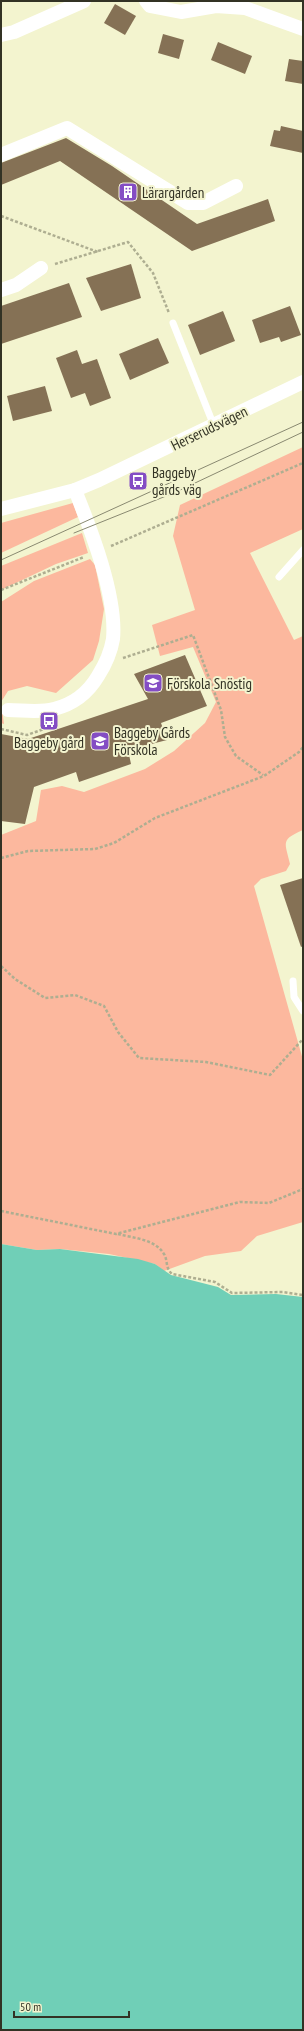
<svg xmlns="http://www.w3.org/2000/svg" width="304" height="2031" viewBox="0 0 304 2031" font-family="'PT Sans Narrow',sans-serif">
<rect width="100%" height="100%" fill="#f3f4cf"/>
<!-- green -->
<g fill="#fcb89e">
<path d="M303,447V529L250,553L294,640L303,636V830C280,840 285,842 290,864L286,871L261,879L254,886L303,1060V1222L257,1236L241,1251L205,1256L164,1271L155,1264L109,1254L60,1249L37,1250L1,1244V835L36,821L41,790L62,786L84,792L145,769L174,751L205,723L216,702L193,647L160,656L152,625L195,610L173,536L180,505Z"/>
<path d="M73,503L78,517L1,553V523Z"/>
<path d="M82,533L88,553L56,564L1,590V566Z"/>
<path d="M90,559L95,565L104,609L99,641L93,660L56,693L27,686L8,691L1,702L4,724L1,723V602L34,581Z"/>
</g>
<!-- water -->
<path fill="#70cfb7" d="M1,1244L37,1250L60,1249L138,1259L155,1264L171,1275L218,1287L231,1295L276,1294L303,1297V2030H1Z"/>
<!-- building -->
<g fill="#857155">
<path d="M115,4L136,16L125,35L104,23Z"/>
<path d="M163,34L184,40L179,59L158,53Z"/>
<path d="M218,42L252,56L245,74L211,60Z"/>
<path d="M289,59L303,61V84L285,81Z"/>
<path d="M281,126L303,131V153L270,146L274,130L280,131Z"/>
<path d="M66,138L112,166L197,224L268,199L275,221L192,251L60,161L1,185V163Z"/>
<path d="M131,264L141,298L101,311L86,278Z"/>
<path d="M69,283L82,317L1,344V306Z"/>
<path d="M290,306L301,335L281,342L279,337L260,343L252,320Z"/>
<path d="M223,311L235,341L200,355L188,325Z"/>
<path d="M158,338L169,363L130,380L119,354Z"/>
<path d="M77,350L82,364L97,359L111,398L90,406L85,393L71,398L56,358Z"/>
<path d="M45,386L52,411L13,421L7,396Z"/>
<path d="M185,655L207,706L161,723L167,740L128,750L131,764L79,782L76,772L34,787L25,824L1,821V734L28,739L148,699L134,674Z"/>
<path d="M303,878V946L301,947L280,885Z"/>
</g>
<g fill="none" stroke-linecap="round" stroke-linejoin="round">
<!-- path -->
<g stroke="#aeae91" stroke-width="2.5" stroke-dasharray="3 2" stroke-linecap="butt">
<path d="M1,216L98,252"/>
<path d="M55,264L128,242L153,273L169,313"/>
<path d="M111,546L303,463"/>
<path d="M1,590L84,557"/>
<path d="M123,658L193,635L221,710L225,737L236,756L263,775"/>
<path d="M1,729L27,735L58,724"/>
<path d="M1,858L28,851L95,849L114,843L155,818L264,776L299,752L303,747"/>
<path d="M1,966L15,979L45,998L75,995L104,1006L118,1032L139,1058L206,1062L270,1075L303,1039"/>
<path d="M1,1211L116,1234L240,1202L269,1203L303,1189"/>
<path d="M118,1234C133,1238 155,1239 164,1254C168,1260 165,1268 172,1274L215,1282L232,1293L283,1292L303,1295"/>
</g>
<!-- lane -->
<g stroke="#fff" stroke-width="7">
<path d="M173,323L214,426"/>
<path d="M279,577L303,550"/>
<path d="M293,981L294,997L303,1011"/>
</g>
<!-- street -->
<g stroke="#fff" stroke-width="14">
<path d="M146,1L150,6L181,12L216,6L245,8L303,29"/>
<path d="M1,35L14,32L84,1"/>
<path d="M1,155L67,128L188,203H203L236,186"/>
<path d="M1,290L16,285L41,268"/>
<path d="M1,509L75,490L99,480L303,382"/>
<path d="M8,710C22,710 40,713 54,709C74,704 88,693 98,676C105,665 111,651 113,639C117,596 91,530 75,490"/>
</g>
<!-- tram -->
<g stroke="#898971" stroke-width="1">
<path d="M74,533L176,492L303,432"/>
<path d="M1,560L303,422"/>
</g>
</g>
<!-- icons -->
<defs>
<symbol id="building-square" viewBox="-11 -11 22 22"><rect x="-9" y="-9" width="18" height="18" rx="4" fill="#844dc4" stroke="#f3f4cf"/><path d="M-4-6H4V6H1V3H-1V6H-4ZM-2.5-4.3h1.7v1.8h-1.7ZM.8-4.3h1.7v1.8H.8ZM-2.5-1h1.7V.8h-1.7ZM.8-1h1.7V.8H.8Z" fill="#fff"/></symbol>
<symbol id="bus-square" viewBox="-11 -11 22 22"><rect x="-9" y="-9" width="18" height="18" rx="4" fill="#844dc4" stroke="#f3f4cf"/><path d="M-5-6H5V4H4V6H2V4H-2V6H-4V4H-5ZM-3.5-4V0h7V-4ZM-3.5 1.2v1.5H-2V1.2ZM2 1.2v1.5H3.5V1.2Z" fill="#fff"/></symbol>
<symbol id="school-square" viewBox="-11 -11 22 22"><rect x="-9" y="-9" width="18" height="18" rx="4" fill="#844dc4" stroke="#f3f4cf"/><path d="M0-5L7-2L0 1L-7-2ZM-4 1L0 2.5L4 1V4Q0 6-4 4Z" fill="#fff"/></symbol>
</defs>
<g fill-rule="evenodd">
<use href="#building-square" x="117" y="181" width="22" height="22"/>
<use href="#bus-square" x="127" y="470" width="22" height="22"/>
<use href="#school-square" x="142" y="672" width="22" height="22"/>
<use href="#bus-square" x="38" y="710" width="22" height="22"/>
<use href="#school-square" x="89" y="730" width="22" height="22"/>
</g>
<g text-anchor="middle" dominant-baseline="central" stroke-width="4" stroke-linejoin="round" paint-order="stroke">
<!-- poi labels -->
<g font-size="15" fill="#323224" stroke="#f3f4cf" text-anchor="start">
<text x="142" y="192">Lärargården</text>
<text x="152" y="472">Baggeby<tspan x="152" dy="17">gårds väg</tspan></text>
<text x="167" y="683">Förskola Snöstig</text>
<text x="114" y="732">Baggeby Gårds<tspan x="114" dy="17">Förskola</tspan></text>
<text x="49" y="742" text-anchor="middle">Baggeby gård</text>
</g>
<!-- street labels -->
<g font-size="15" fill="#323224" stroke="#f3f4cf">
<text transform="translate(209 428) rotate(-26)">Herserudsvägen</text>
</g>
</g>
<!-- border -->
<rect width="304" height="2031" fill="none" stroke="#323224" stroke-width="4"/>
<!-- scale -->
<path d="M14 2011v6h115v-6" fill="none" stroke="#323224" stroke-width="2"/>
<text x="20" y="2011" font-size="12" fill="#323224" stroke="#f3f4cf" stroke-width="3" paint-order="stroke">50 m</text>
</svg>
